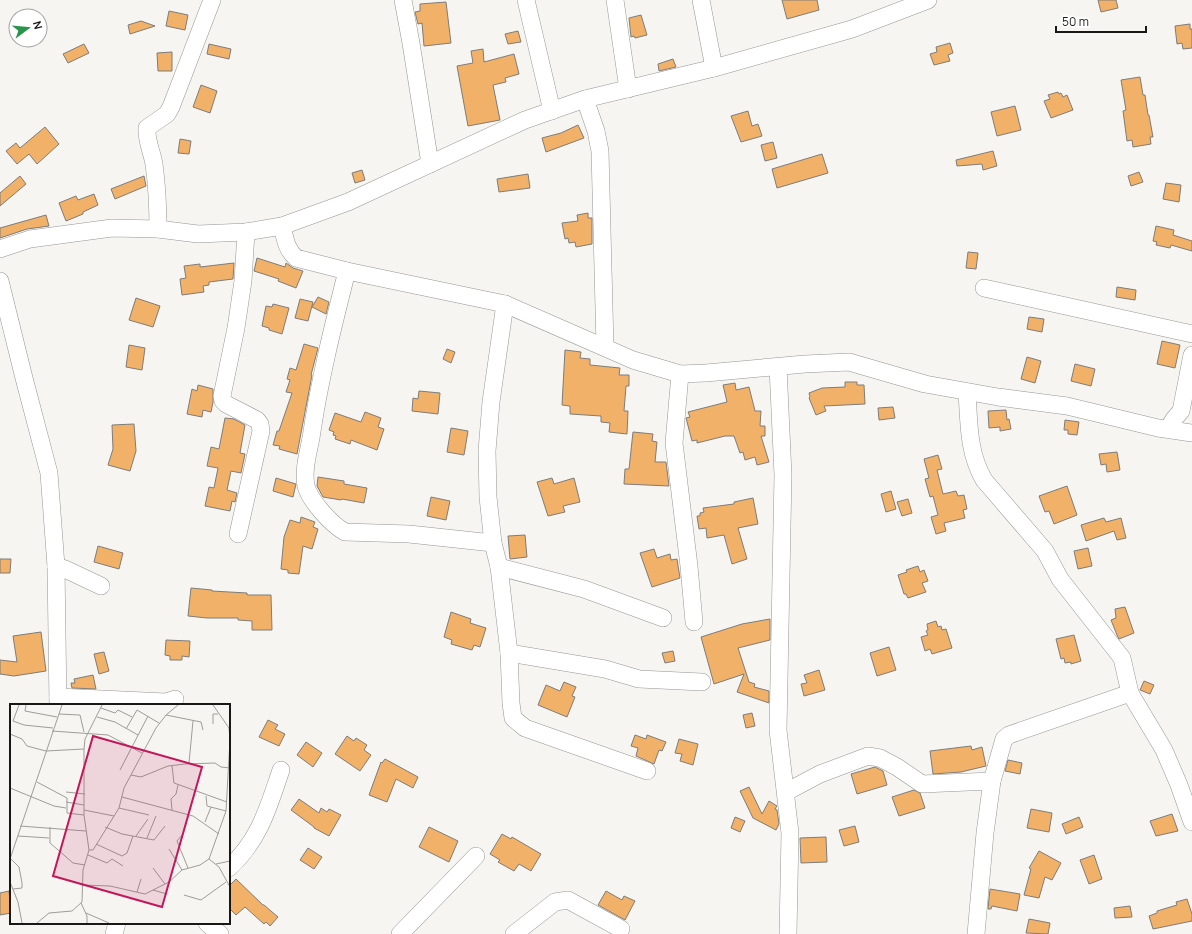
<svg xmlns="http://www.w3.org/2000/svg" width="1192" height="934" viewBox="0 0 1192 934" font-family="Manrope,sans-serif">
<rect width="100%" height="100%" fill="#f6f5f1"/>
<!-- building -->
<g fill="#f2b168" stroke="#7e7c79">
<path d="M782,0H817L819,10L787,19Z"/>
<path d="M1098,0H1116L1118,8L1101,12Z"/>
<path d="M446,2L451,43L424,46L422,23L418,24L415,12L420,11V4Z"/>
<path d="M169,11L188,15L185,30L166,26Z"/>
<path d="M641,15L647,35L635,38L634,36L631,37L629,18Z"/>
<path d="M141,21L155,26L130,34L128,25Z"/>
<path d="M1190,24V29H1192V48L1183,49L1182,43L1177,44L1175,26Z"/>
<path d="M518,31L521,42L508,44L505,34Z"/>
<path d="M950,43L953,53L948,55L950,61L934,65L930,54L937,52L936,47Z"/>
<path d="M84,44L89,53L68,63L63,54Z"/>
<path d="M209,44L231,49L229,59L207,54Z"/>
<path d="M483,49L484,62L514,54L519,74L505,78L506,82L493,85L500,120L468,126L457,66L473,63L471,51Z"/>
<path d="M172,52V71H158L157,53Z"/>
<path d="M673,59L676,67L659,71L658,64Z"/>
<path d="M1140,77L1143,95H1145L1148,115H1149L1153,137H1150L1151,144L1133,147L1132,140L1127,141L1123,111L1126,110L1121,80Z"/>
<path d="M201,85L217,91L210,113L193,107Z"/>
<path d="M1058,92L1059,94L1061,93L1063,97L1067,95L1073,110L1051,118L1044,101L1050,99L1048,95Z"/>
<path d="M1015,106L1021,130L997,136L991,112Z"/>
<path d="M748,111L752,126L758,124L762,136L741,142L731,116Z"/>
<path d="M578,125L584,138L546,152L542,138L561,133Z"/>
<path d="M45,127L59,144L37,164L29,154L17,164L6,151L16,143L20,148Z"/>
<path d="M180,139L191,141L189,154L178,153Z"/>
<path d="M773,142L777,158L765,161L761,145Z"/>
<path d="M993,151L997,166L983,170L982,164L957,166L956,160Z"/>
<path d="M822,154L828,173L777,188L772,169Z"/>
<path d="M362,170L365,180L355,183L352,173Z"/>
<path d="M1139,172L1143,182L1131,186L1128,176Z"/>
<path d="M528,174L530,188L499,192L497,179Z"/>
<path d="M20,176L26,184L0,206V193Z"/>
<path d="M144,176L146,186L115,199L111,189Z"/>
<path d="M1166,183L1181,185L1179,202L1163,199Z"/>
<path d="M94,194L98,205L83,212V214L66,221L59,203L76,196L78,200Z"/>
<path d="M588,213V218H592V244L576,247L575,242L569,243L568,238L565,239L562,223L578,221L577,215Z"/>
<path d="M46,215L49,226L27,229L0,238V228Z"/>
<path d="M1156,226L1174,230L1173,235L1192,241V251L1171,245L1170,248L1156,245L1157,242L1153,241Z"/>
<path d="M968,252L978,253L976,269L966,268Z"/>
<path d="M257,258L285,267L286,263L293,268L303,271L296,288L278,281L279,279L254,271Z"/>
<path d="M234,263L233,279L209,282V285L203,286L204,292L182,295L180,279L186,278L184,266L200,264V267Z"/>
<path d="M1117,287L1136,290L1135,300L1116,297Z"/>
<path d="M318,297L329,302L326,314L312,307Z"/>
<path d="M136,298L160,306L153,327L129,320Z"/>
<path d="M300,299L313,302L308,321L295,318Z"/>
<path d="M273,304L289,308L282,334L269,330V328L262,326L266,306L272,307Z"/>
<path d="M1029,317L1044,319L1042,332L1027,329Z"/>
<path d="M1162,341L1180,345L1175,368L1157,364Z"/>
<path d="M304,344L318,348L311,375H312L297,454L279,449L280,446L273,445L277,431H279L292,393L286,392L290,380L287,379L290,368L296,370Z"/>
<path d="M129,345L145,348L142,370L126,367Z"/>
<path d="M447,349L455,352L451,363L443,359Z"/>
<path d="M565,350L581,352L580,358L590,359V365L620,368L619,375H629V386H626L624,411H628L627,434L609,432L610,423L601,422V416L570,414V406L562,405Z"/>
<path d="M1027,357L1041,361L1035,383L1021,379Z"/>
<path d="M1075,364L1095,369L1091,386L1071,381Z"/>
<path d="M845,382H857V385H864L865,404L824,406L826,411L816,415L809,398L810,397L809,393L822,388L845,387Z"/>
<path d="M735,383L736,390L749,387L755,411H761L760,426H765V436H761L769,462L757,465L755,457L745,460L743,452L740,453L734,436H725L697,443V440L692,441L686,418L690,417L688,412L727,402L723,385Z"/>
<path d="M198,385L213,389V402L211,412L203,410L202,417L187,414L192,389L197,391Z"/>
<path d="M419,391L440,393L438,414L412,411L413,398L418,399Z"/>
<path d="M893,407L895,418L879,420L878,408Z"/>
<path d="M1006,410L1007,420L1009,419L1011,429L1000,431V427L989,428L988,411Z"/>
<path d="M365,412L381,418L378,427L384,429L377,450L351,440L350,444L335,439L336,436L333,435L334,432L329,430L335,413L361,422Z"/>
<path d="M225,418L234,419L245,425L240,453L245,454L241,473L231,471L227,490L237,493L235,502L232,501L230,511L205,506L209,487L214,488L218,468L207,466L211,447L219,449Z"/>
<path d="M1065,420L1079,422L1077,435L1068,434V430H1064Z"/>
<path d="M134,424L136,451L130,471L108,465L113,449L112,425Z"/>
<path d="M451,428L468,431L464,455L447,452Z"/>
<path d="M633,432L653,434L652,441L657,442L655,462H666L669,486L624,484L625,469H629Z"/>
<path d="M1117,452L1120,470L1107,472L1106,464L1101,465L1099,454Z"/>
<path d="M938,455L942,469L937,470L943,494L956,491L958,496L964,495L967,509L963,510L965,518L944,523L946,531L936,534L931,517L938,515L933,496L930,497L925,479L929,478L924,459Z"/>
<path d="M318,477L344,481V484L367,488L364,503L342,499L341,500L323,497L317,486Z"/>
<path d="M276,478L296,484L293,497L273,491Z"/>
<path d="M552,478L554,484L574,478L580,502L563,506L565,512L548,516L537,482Z"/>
<path d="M1067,486L1077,515L1054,524L1049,511L1045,512L1039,496Z"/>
<path d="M891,491L896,509L886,512L881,494Z"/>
<path d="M431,497L450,501L446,520L427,516Z"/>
<path d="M753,498L758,524L738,528L747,559L732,564L724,535L707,538L706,528L699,529L697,516H700V513L704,512L703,508L734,504V502Z"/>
<path d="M908,499L912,513L902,516L897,502Z"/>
<path d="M301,517L315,522L313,527L318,529L312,549L303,546L299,574L288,573V570L281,569L284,537L290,520L300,523Z"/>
<path d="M1104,518L1106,522L1121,518L1126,538L1117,540L1114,531L1086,541L1081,525Z"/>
<path d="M525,535L527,557L510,559L508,536Z"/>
<path d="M98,546L123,553L119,569L94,562Z"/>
<path d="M1088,548L1092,566L1078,569L1074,551Z"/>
<path d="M654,549L657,558L670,554L671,560L677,559L680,578L652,587L640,553Z"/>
<path d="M0,559H11L10,573H0Z"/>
<path d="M918,566L920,572L924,570L928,581L922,583L926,592L908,598L906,594H904L898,575L907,572L906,570Z"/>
<path d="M191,588L212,590V591L247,593V595H271L272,630H252V621L238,620V618H207L188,616Z"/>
<path d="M1125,607L1134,633L1119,639L1117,635L1111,620L1116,618L1115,609Z"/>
<path d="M451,612L471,619L470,623L486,628L480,647L474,645L472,650L451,644L452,640L444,637Z"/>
<path d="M770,619V640L738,648L749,682L755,684L754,687L769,691V703L737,692L744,674L714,684L701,637L742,624Z"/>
<path d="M936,621L938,627L941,626L942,630L946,629L952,648L932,654L930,649L925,651L921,637L928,635L926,631L928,630L927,624Z"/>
<path d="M41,632L46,671L14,676L0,674V660L17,662L13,636Z"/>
<path d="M1074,635L1081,661L1071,664V662L1065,663L1064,658L1061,659L1056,639Z"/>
<path d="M166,640L190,641L189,657L182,656V660H170V656L165,655Z"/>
<path d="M889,647L896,670L877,676L870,653Z"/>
<path d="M673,651L675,661L665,663L662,653Z"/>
<path d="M104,652L109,671L99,674L94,654Z"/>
<path d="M819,670L825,690L804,696L801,684L807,683L804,675Z"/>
<path d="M93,675L96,689L72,688L71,683H75L74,679Z"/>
<path d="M1144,681L1154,685L1150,694L1140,690Z"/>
<path d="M564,682L576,687L572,696L575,697L567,717L538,705L546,685L560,691Z"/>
<path d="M752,713L755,726L746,728L743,715Z"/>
<path d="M268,720L278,725L275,729L285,734L279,746L259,737Z"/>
<path d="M635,735L646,739L647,735L666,742L662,751L659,750L654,764L636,756L638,748L631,746Z"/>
<path d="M347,736L354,741L356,738L367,745L364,750L371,755L360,771L335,754Z"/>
<path d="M679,739L698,744L693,765L680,761L682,754L675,753Z"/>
<path d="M306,742L322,753L313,767L297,755Z"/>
<path d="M971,746L972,750L982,747L986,766L961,772L933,774L930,751Z"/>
<path d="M385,759L418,777L413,788L396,779L387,802L369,795L381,762L382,763Z"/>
<path d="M1008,760L1022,763L1020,774L1005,771Z"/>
<path d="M875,767L883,771L887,785L857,794L851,774Z"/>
<path d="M749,787L762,814L769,801L777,806L775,809L777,810L779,824L776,830L753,818L740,791Z"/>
<path d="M914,790L920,793L925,808L899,816L892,797Z"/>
<path d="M299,799L319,813L321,808L327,812L329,809L341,815L329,836L314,828V827L291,810Z"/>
<path d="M1031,809L1052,813L1049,832L1027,828Z"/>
<path d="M1172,814L1178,831L1156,836L1150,821Z"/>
<path d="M735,817L745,821L740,832L731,828Z"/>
<path d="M1079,817L1083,827L1066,834L1062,824Z"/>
<path d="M855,826L859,842L844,846L839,830Z"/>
<path d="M429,827L458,841L449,862L419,847Z"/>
<path d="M502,834L511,839L512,837L541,854L531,871L519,864L514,871L498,862L500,860L490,854Z"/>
<path d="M826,837L827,862L801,863L800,838Z"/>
<path d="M308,848L322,857L314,869L300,860Z"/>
<path d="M1039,851L1061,863L1052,880L1045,877L1039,898L1024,895L1031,869L1029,868Z"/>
<path d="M1094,855L1102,879L1089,884L1080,860Z"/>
<path d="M236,879L263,905H264L278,917L270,926L266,922L264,924L245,907L236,915L229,908V886Z"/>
<path d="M990,889L1020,894L1017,911L992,906L991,909H988Z"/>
<path d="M9,891L11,913L0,915V893Z"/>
<path d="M606,891L622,900L624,896L635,901L625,920L598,905Z"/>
<path d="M1187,899L1192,914V921L1153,929L1149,916L1157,913V911L1177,905L1176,902Z"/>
<path d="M1130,906L1132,917L1115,918L1114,908Z"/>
<path d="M1029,919L1050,923L1048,934L1026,933Z"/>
</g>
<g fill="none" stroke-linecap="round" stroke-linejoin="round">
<defs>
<g id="minor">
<path d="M403,0L411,43L430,164"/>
<path d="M526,0L552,111"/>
<path d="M615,0L628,89"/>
<path d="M701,0L714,68"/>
<path d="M585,99L596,131L600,151L605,347"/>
<path d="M282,226C285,238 286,249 296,258L347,271L505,304L633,360L680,374L706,373L805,364L849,362L925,384L998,397L1067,406L1158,428L1192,433"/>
<path d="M158,229C158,207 157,186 154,164C152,152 146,140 147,128L167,114L171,107L212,0"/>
<path d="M0,249L30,239L112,228L158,229L198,234L246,232L282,226L348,202L525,120L585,99L714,68L852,29L928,0"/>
<path d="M347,271C333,326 319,382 311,438C308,453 303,471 306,486C310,501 332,525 345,532L409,534L493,543"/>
<path d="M0,281L24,378L49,473L56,566L58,705"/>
<path d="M984,288L1192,334"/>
<path d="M505,304L491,402L487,451L488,497L493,543L499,567L509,653L511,703L513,718L525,728L647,771"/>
<path d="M778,367L783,475L778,730L790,833L788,934"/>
<path d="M680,374L674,443L689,566L694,622"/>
<path d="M967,392C969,422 968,453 984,480L1045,551L1060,579L1122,658L1130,693L1164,750L1179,785L1192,822"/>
<path d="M1168,429L1174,419L1181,411L1192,355"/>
<path d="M238,534L261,431L260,424L257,420L226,404L223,401L222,396L236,328L243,281L246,232"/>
<path d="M56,566L65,569L101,586"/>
<path d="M499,567L584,589L663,618"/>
<path d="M509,653L605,669L639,679L702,682"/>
<path d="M58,697L166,702L175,699"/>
<path d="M786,792L820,774L868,756L880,758L897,767L922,784L992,781"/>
<path d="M229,868C260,839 268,808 281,770"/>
<path d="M207,923L220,934"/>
<path d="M114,934L117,923"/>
<path d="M400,934L476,856"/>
<path d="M514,934L555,902L568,900L621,929"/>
<path d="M976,934L985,833L992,781L1004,739L1009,735L1130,693"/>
</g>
</defs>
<!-- minor casing -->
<use href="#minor" stroke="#969693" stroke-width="18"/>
<!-- minor -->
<use href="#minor" stroke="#fff" stroke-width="17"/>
</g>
<!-- overview -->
<g transform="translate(10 704)">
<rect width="220" height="220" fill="#f6f5f1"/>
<path fill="none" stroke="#9e9d9a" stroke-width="1" d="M9,1L3,17L14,21L43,24M16,1L15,7L47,13M91,4L105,9L108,6L122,13M49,10L70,11L74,28M156,11L191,18L193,26M87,13L105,18L128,31M203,20V10H208M116,25L127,6L149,19M42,27L98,31L132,49M0,30L12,35L17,42L36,47L74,45M179,59L183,17M162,62L164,79L217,98M110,66L138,12M121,71L131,73L158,62L175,60L205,59L211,63L220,64M27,78L57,94V109L74,111M0,84L44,102L56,104M56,88L75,90M196,92L197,102L216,107M112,93L183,112L209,130M56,98L74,101M109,104L139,111M74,106L104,112M162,106L161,95L166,90L168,81M195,118L201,103M10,122L76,127M40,123V139L63,159L75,161M95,123L112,130L144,136L155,122M173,130L167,137L178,164M8,132L39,134M126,132L138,115M137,134L146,112M86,140L112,152L117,149L123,132M159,145L172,166M79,146H83L109,104L114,84L146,24L156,11L168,1M78,151L97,159L102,155L113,162M0,154L9,163L12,179V184L3,185M0,155L52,1M199,155L209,163L220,183M206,160L220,157M143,164L155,180M0,178L8,198L12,219M72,181L100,182L135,190L159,178L172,166L190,161L199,155L216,107L220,36L219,24L203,1M143,186L157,190M127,188L131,175M174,191L191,196L216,178M71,199L77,212V219M76,209L99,219M27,219L39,209L62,207L72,198L73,166L79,146L74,111V45L75,35L92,1"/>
<path fill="#c2185b" fill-opacity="0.15" stroke="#c2185b" stroke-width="2" d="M83,32L192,63L152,203L43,172Z"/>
<rect width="220" height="220" fill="none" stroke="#191817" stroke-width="2"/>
</g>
<!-- north arrow -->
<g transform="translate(28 28) rotate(74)"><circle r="19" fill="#ffffff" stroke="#a3a3a2"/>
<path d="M0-3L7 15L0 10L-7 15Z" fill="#28944c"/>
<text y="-6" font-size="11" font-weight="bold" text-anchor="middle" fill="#191817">N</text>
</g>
<!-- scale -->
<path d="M1056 26v6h90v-6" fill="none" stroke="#191817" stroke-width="2"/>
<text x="1062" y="26" font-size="12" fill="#191817" stroke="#ffffff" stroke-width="3" paint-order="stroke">50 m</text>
</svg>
